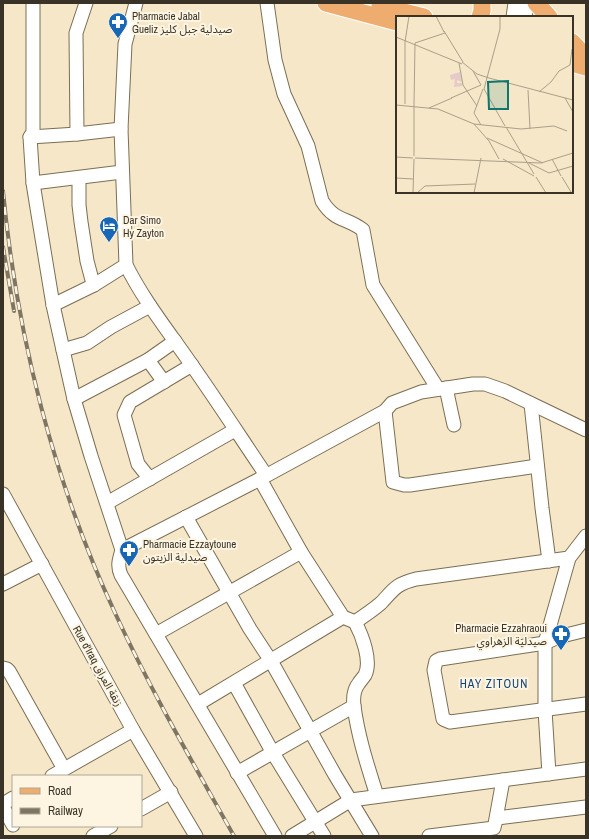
<svg xmlns="http://www.w3.org/2000/svg" width="589" height="839" viewBox="0 0 589 839" font-family="'Archivo Narrow','Noto Sans Arabic',sans-serif">
<rect width="100%" height="100%" fill="#f5e7c8"/>
<g fill="none" stroke-linecap="round" stroke-linejoin="round">
<defs>
<g id="minor">
<path d="M33,3V132L30,137L33,183L37,208L53,305L63,350L74,399L91,456L122,550C119,560 117,566 121,575L275,836"/>
<path d="M136,3L125,44L121,129L126,265C144,301 169,332 191,364C217,401 241,438 266,475"/>
<path d="M267,3L275,60L284,94L308,146L322,201C335,222 346,217 363,230L373,285L438,389"/>
<path d="M513,17L515,3"/>
<path d="M525,17L527,3"/>
<path d="M77,134L76,33L86,3"/>
<path d="M30,137L77,134L121,129"/>
<path d="M79,178V205L81,222L87,261L92,280L94,285"/>
<path d="M33,183L122,172"/>
<path d="M53,305L94,285L126,265"/>
<path d="M63,350L87,343L111,327L150,306"/>
<path d="M148,360L164,382"/>
<path d="M446,388L454,425"/>
<path d="M74,399L148,360L175,341"/>
<path d="M531,404L542,508L549,561"/>
<path d="M385,411L393,482L404,485H410L537,466"/>
<path d="M150,479L138,464L124,415L130,402L192,365"/>
<path d="M260,479L301,552L343,617L355,622C362,635 372,661 365,675C363,678 361,680 359,683C354,689 353,698 354,706C358,737 368,767 377,796"/>
<path d="M3,494L133,730L196,836"/>
<path d="M107,503L235,430"/>
<path d="M186,517L250,629L271,661L335,775L372,836"/>
<path d="M122,550L260,479L385,411L392,403L421,392L473,384H485L505,391L586,430"/>
<path d="M3,584L42,564"/>
<path d="M355,622C364,616 373,610 381,603C394,589 396,584 416,579L569,558"/>
<path d="M586,630L558,637L545,643L440,659L436,661L434,670L443,719L450,722L586,704"/>
<path d="M156,634L301,552"/>
<path d="M3,668L7,669L9,671L64,769"/>
<path d="M234,683L273,753L324,836"/>
<path d="M198,704L343,617"/>
<path d="M237,773L354,706"/>
<path d="M549,774L545,710V643L569,558L586,536"/>
<path d="M52,776L133,730"/>
<path d="M3,804L13,798"/>
<path d="M3,807L13,825"/>
<path d="M141,809L171,792"/>
<path d="M497,818L586,807"/>
<path d="M495,824L503,780"/>
<path d="M93,836L111,826"/>
<path d="M292,836L351,800L586,769"/>
<path d="M429,836L494,828"/>
</g>
<g id="major">
<path d="M326,3L397,22"/>
<path d="M536,3L549,17"/>
<path d="M380,6L424,17"/>
<path d="M480,17L482,11V3"/>
<path d="M572,42L586,57"/>
<path d="M572,63L586,67"/>
</g>
</defs>
<!-- minor casing -->
<use href="#minor" stroke="#7b6e53" stroke-width="15"/>
<!-- major casing -->
<use href="#major" stroke="#fff" stroke-width="19"/>
<!-- minor -->
<use href="#minor" stroke="#fff" stroke-width="13"/>
<!-- major -->
<use href="#major" stroke="#eeac6e" stroke-width="17"/>
<defs>
<g id="rail">
<path d="M3,191C17,337 54,483 116,615C151,691 193,763 234,836"/>
<path d="M3,247L14,311"/>
</g>
</defs>
<!-- rail casing -->
<use href="#rail" stroke="#7e7562" stroke-width="4"/>
<!-- rail -->
<use href="#rail" stroke="#fdf5e2" stroke-width="2.5" stroke-dasharray="8" stroke-linecap="butt"/>
</g>
<!-- icons -->
<defs>
<symbol id="pharmacy-pin" viewBox="-11 -11 22 30"><path d="M0 17L-7.5 6A9.5 9.5 0 1 1 7.5 6Z" fill="#1867b6" stroke="#fdf5e2"/><path d="M-2-6h4v4h4v4h-4v4h-4v-4h-4v-4h4Z" fill="#fff"/></symbol>
<symbol id="hotel-pin" viewBox="-11 -11 22 30"><path d="M0 17L-7.5 6A9.5 9.5 0 1 1 7.5 6Z" fill="#1867b6" stroke="#fdf5e2"/><path d="M-6-4.5h1.5V1H6V5H4.5V3h-9V5H-6ZM-4 0a1.8 1.8 0 1 1 3.6 0ZM.5 0V-2.5h3Q6-2.5 6 0Z" fill="#fff"/></symbol>
</defs>
<g fill-rule="evenodd">
<use href="#pharmacy-pin" x="107" y="11" width="22" height="30"/>
<use href="#hotel-pin" x="98" y="215" width="22" height="30"/>
<use href="#pharmacy-pin" x="118" y="539" width="22" height="30"/>
<use href="#pharmacy-pin" x="550" y="623" width="22" height="30"/>
</g>
<g text-anchor="middle" dominant-baseline="central" stroke-width="4" stroke-linejoin="round" paint-order="stroke">
<!-- poi labels -->
<g font-size="11" fill="#393327" stroke="#fdf5e2" text-anchor="start">
<text x="132" y="16">Pharmacie Jabal<tspan x="132" dy="13">Gueliz صيدلية جبل كليز</tspan></text>
<text x="123" y="220">Dar Simo<tspan x="123" dy="13">Hy Zayton</tspan></text>
<text x="143" y="544">Pharmacie Ezzaytoune<tspan x="143" dy="13">صيدلية الزيتون</tspan></text>
<text x="547" y="628" text-anchor="end">Pharmacie Ezzahraoui<tspan x="547" dy="13">صيدلية الزهراوي</tspan></text>
</g>
<!-- street labels -->
<g font-size="11" fill="#393327" stroke="#fdf5e2">
<text transform="translate(98 666) rotate(61)">Rue d'Iraq زنقة العراق</text>
</g>
<!-- neighbourhood labels -->
<g font-size="12" letter-spacing="1" fill="#124375" stroke="#fdf5e2">
<text x="494" y="684">HAY ZITOUN</text>
</g>
</g>
<!-- overview -->
<g transform="translate(396 16)">
<rect width="177" height="177" fill="#f5e7c8"/>
<path d="M64,56L66,66L61,64V67H66V70L58,71L59,63L55,64L54,59Z" fill="#e5caca"/>
<path fill="none" stroke="#aa9f88" stroke-width="1" d="M40,0L48,16M48,15L67,46M0,21L66,48M66,46L81,58L93,62L177,84M63,47L67,69L81,90M77,55L85,69M88,73L104,13V0M88,73L109,110M132,74L134,113M143,76L155,66L163,55L174,49L176,33M55,82L85,69M169,82L177,96M9,88V26L13,0M0,89L42,93L78,108L125,113L158,110L171,115M18,89L19,27L49,17M33,92L56,82M78,97L87,73M78,97L85,109M78,108L93,125L103,143M110,111L138,158M91,122L147,147M18,140V89M0,141L17,142M19,142L145,147L177,137M107,143L138,160M156,143L165,160M133,147L153,157L177,150M140,161L150,177M166,161L175,176M0,162L17,163M17,177L18,143M21,177L29,170L79,168M78,177L85,142"/>
<path fill="#0f766e" fill-opacity="0.15" stroke="#0f766e" stroke-width="2" d="M112,65V93H93L92,66Z"/>
<rect width="177" height="177" fill="none" stroke="#393327" stroke-width="2"/>
</g>
<!-- border -->
<rect width="589" height="839" fill="none" stroke="#393327" stroke-width="8"/>
<!-- legend -->
<rect x="12" y="775" width="130" height="52" fill="#fdf5e2" stroke="#afa797"/>
<rect x="20" y="788" width="20" height="6" fill="#eeac6e" stroke="#afa797"/>
<text x="48" y="795" font-size="12" fill="#393327">Road</text>
<rect x="20" y="808" width="20" height="6" fill="#7e7562" stroke="#afa797"/>
<text x="48" y="815" font-size="12" fill="#393327">Railway</text>
</svg>
